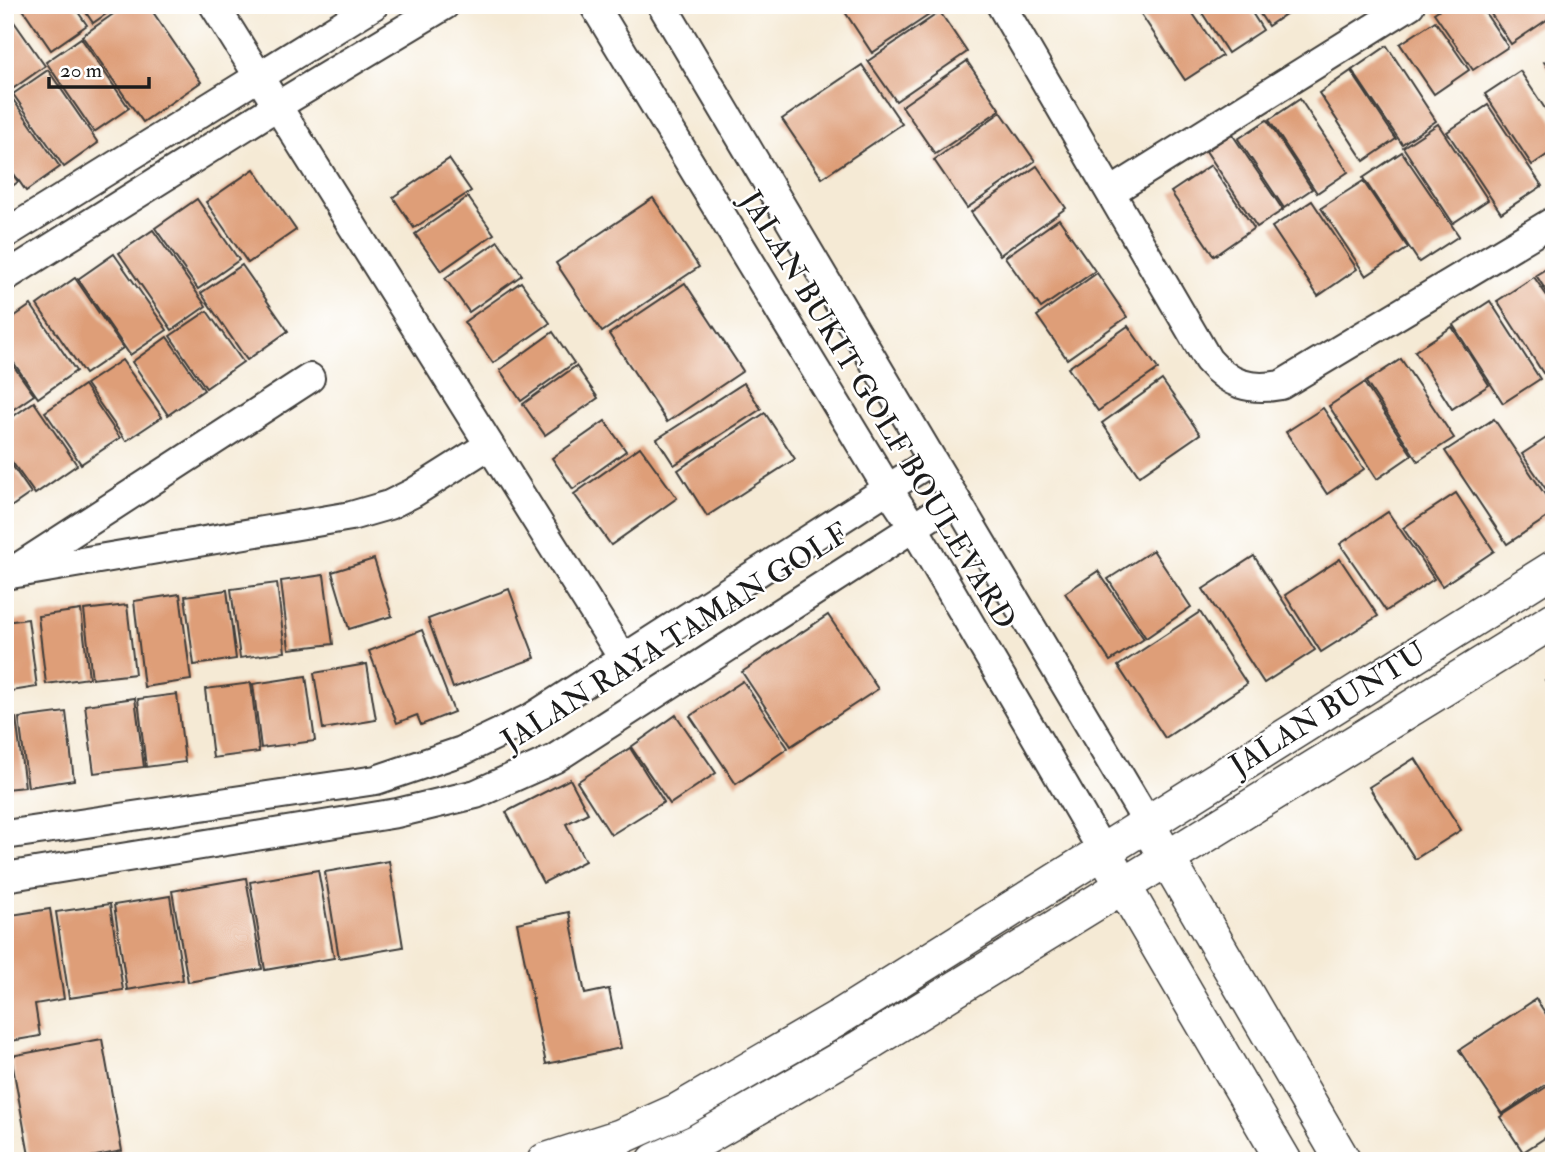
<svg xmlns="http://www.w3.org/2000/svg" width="1559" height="1166" viewBox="0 0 1559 1166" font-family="'IM FELL Double Pica',serif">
<rect width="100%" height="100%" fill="#fff"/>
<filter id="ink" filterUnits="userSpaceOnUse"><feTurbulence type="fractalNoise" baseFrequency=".0143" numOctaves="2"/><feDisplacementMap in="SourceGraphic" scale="14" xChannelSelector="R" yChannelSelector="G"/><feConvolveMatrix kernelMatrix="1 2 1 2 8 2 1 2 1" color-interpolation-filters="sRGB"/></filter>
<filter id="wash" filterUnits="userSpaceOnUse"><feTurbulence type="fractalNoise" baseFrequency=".00686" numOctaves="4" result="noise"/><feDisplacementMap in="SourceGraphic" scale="28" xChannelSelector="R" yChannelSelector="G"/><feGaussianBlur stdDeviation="1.57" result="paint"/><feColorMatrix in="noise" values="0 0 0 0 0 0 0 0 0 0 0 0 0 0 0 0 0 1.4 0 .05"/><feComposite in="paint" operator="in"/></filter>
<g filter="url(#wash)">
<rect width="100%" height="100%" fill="#f5ead5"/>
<g id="blocks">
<!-- building -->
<g fill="#de9e78">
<path d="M20,5H73L87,25L51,50Z"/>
<path d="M81,5H119L93,23Z"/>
<path d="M126,5H148L201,82L143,122L82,36Z"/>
<path d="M855,5H935L938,9L872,53L845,12Z"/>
<path d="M1135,5H1187L1222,56L1185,80Z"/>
<path d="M1197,5H1247L1263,30L1228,53Z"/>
<path d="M1254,5H1299L1268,26Z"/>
<path d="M1446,5H1480L1508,47L1473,70L1434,13Z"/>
<path d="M1485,5H1543L1551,17L1511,44Z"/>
<path d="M5,9L45,66L11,90L5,82Z"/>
<path d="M940,12L967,52L896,101L868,61Z"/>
<path d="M1435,21L1469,70L1434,94L1400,44Z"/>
<path d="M81,38L129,108L94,132L46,62Z"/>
<path d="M1387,46L1436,121L1402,144L1352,70Z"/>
<path d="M1554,56V77L1544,62Z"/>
<path d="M967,61L1000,110L935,154L902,106Z"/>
<path d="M862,65L902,124L822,178L782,119Z"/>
<path d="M48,70L98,143L64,167L13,94Z"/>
<path d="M1351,71L1396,139L1364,161L1319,93Z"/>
<path d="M1520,71L1554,122V150L1532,165L1485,94Z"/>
<path d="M5,88L60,167L26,191L5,161Z"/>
<path d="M1300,99L1348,172L1317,193L1269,120Z"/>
<path d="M1488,105L1542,186L1501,213L1447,132Z"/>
<path d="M1001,112L1035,161L967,208L934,160Z"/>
<path d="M1267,120L1312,189L1284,208L1238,139Z"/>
<path d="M1438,124L1488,200L1453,223L1403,147Z"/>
<path d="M1232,134L1283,210L1257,227L1206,151Z"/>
<path d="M1402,152L1459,236L1419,262L1363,178Z"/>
<path d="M449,159L471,191L414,228L393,197Z"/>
<path d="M5,163L18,182L5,191Z"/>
<path d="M1211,165L1254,228L1214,256L1171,192Z"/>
<path d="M1037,166L1066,208L1000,255L971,212Z"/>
<path d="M254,169L296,230L248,263L206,202Z"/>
<path d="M1363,181L1408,248L1366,276L1321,208Z"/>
<path d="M468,197L494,234L441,271L415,234Z"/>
<path d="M653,198L699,267L602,332L556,263Z"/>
<path d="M197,199L239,260L198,289L155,228Z"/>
<path d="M1312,201L1357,269L1318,296L1272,227Z"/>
<path d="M1059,219L1095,271L1041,308L1005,257Z"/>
<path d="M153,230L206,306L172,330L119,253Z"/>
<path d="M498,241L522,275L469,312L445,278Z"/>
<path d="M114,254L167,330L130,355L78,279Z"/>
<path d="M1554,264V303L1536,275Z"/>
<path d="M242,265L288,331L247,360L201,293Z"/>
<path d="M1097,273L1127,317L1067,359L1037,316Z"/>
<path d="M1534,277L1554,306V366L1543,373L1497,301Z"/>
<path d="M75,278L123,348L85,374L37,305Z"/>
<path d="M521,282L550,323L493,363L464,322Z"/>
<path d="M685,283L743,371L667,422L609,334Z"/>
<path d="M1490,301L1540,379L1503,403L1453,325Z"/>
<path d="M31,305L76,371L38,398L5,350V323Z"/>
<path d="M207,311L243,362L206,388L170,336Z"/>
<path d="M1128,326L1158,369L1098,411L1068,368Z"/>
<path d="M1452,327L1489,385L1452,409L1415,351Z"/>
<path d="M553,332L574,363L521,401L500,370Z"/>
<path d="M167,337L204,390L168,415L132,362Z"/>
<path d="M5,354L34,395L5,415Z"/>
<path d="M1401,359L1454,438L1418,461L1366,382Z"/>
<path d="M122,360L162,417L126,441L86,384Z"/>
<path d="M576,366L598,398L545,435L523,404Z"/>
<path d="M1162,380L1200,434L1139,476L1102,423Z"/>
<path d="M744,383L761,409L674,465L657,439Z"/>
<path d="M1364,383L1412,455L1377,479L1329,406Z"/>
<path d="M84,385L120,438L81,464L45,412Z"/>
<path d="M34,402L77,465L35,494L5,452V422Z"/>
<path d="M1323,408L1364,469L1327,494L1286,432Z"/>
<path d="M765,413L795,459L707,516L678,470Z"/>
<path d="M1494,419L1554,508V513L1507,544L1445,451Z"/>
<path d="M605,421L626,451L573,489L552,458Z"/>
<path d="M1554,433V501L1522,454Z"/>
<path d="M640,447L677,498L611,545L574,494Z"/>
<path d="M5,455L31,493L5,511Z"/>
<path d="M1456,493L1494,551L1442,586L1403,528Z"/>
<path d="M1388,512L1434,579L1386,611L1340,544Z"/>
<path d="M1153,550L1191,607L1146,638L1108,579Z"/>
<path d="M1254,556L1315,650L1264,683L1203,589Z"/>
<path d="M374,559L392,616L349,629L332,572Z"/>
<path d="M1340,559L1378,616L1321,652L1285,595Z"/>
<path d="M1098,571L1144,639L1110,661L1065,593Z"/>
<path d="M324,575L333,644L289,649L281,581Z"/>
<path d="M277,583L285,652L240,658L231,589Z"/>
<path d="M509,589L535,658L453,688L428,619Z"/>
<path d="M227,590L236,659L194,665L185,596Z"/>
<path d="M180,594L191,680L144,687L134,601Z"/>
<path d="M127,605L135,674L92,679L84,610Z"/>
<path d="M81,610L89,678L46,684L38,616Z"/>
<path d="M1200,612L1247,684L1165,738L1118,666Z"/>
<path d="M828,615L878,689L791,746L742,672Z"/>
<path d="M28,619L37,687L5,692V622Z"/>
<path d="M422,630L454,712L421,725L417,715L397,723L369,651Z"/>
<path d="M367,664L376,720L323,729L314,673Z"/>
<path d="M1554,674V693L1545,680Z"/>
<path d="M306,676L315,741L261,748L253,684Z"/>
<path d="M743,681L788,748L736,784L690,716Z"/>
<path d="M251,683L259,752L213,758L205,689Z"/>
<path d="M177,694L185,762L146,767L138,699Z"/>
<path d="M135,698L144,767L94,773L85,705Z"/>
<path d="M66,712L74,780L28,787L19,718Z"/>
<path d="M676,715L716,773L670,804L631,747Z"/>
<path d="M16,718L25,787L5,789V719Z"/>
<path d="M630,748L664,802L611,835L577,782Z"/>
<path d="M1415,758L1461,830L1415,859L1369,787Z"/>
<path d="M570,779L588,813L566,824L585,861L543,883L506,812Z"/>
<path d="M389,861L403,947L339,958L325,872Z"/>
<path d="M318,870L334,958L265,970L250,882Z"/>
<path d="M246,878L262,969L188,982L172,891Z"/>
<path d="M170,896L183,980L127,990L114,905Z"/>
<path d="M110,904L123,990L69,998L56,912Z"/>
<path d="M50,909L64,999L35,1004L40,1036L5,1042V916Z"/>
<path d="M569,912L585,994L609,989L621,1048L546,1064L517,923Z"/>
<path d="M1536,999L1554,1026V1079L1502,1114L1459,1050Z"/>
<path d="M102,1039L122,1151L70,1161H30L11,1056Z"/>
<path d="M1554,1082V1132L1523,1152L1500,1117Z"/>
</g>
</g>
</g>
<g filter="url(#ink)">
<use href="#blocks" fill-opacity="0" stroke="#3d3b38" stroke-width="2"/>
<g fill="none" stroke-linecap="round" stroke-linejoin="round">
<defs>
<g id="minor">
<path d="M214,5L624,660"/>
<path d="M594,5L888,489L914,528L1102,850"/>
<path d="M662,5L1147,822"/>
<path d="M1001,5L1208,360C1229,384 1249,391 1281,385L1554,221"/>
<path d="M1111,192L1410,5"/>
<path d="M5,234L374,5"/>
<path d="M5,277L277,106L445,5"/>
<path d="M16,569L310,378"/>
<path d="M5,575L351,516L389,505L413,493L489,445"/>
<path d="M5,835L376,780L462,751L531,718L931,461"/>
<path d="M5,877L397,813L476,794L554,759L956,500"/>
</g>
<g id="tertiary">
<path d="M1155,838L1343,1161"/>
<path d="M1111,865L1284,1161"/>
<path d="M545,1161L620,1137L678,1111L838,1018L1554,568"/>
<path d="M655,1161L697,1142L860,1048L1554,620"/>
</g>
</defs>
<!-- minor casing -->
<use href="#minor" stroke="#3d3b38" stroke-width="32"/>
<!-- tertiary casing -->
<use href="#tertiary" stroke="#3d3b38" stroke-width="38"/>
<!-- minor -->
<use href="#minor" stroke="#fff" stroke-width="28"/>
<!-- tertiary -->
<use href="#tertiary" stroke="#fff" stroke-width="35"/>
</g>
</g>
<g text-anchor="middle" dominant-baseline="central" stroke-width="5" stroke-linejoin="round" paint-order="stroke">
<!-- street labels -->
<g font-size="30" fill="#1c1c1c" stroke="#fff">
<text transform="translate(878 410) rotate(59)">JALAN BUKIT GOLF BOULEVARD</text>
<text transform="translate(675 637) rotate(-32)">JALAN RAYA TAMAN GOLF</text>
<text transform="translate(1328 709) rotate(-32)">JALAN BUNTU</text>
</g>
</g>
<!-- margin -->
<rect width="1559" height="1166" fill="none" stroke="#fff" stroke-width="28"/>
<!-- scale -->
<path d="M49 77v10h100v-10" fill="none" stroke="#1c1c1c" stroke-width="3.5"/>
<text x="60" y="77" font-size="21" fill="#1c1c1c" stroke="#ffffff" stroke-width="5" paint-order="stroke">20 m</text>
</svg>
